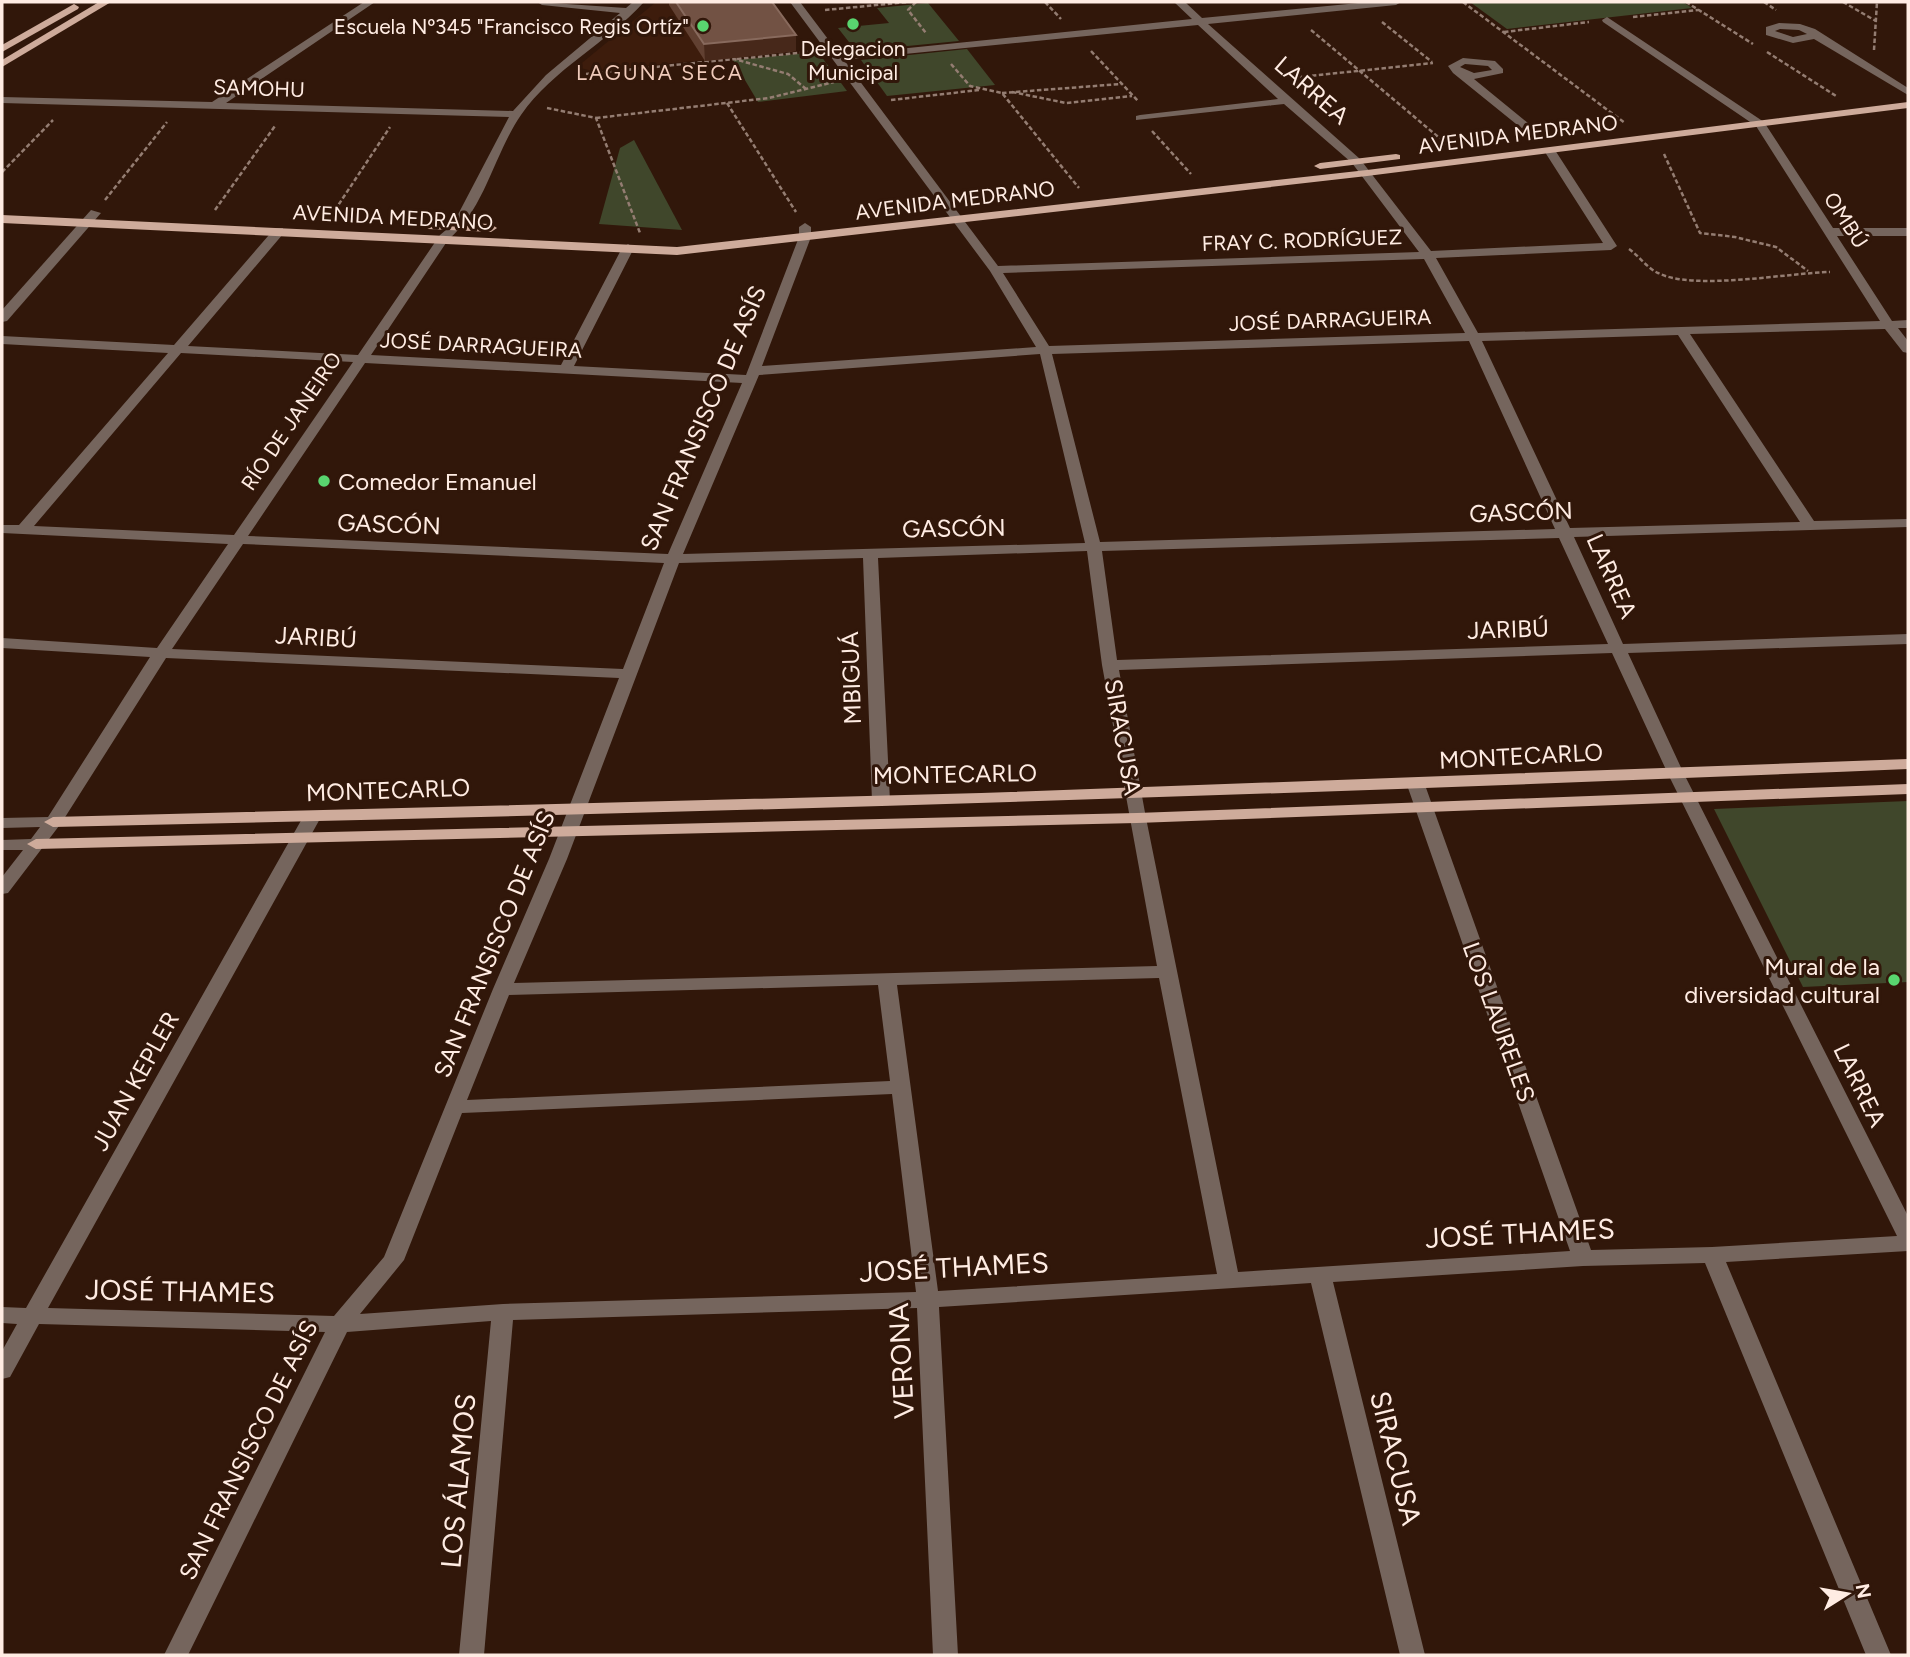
<svg xmlns="http://www.w3.org/2000/svg" width="1910" height="1657" viewBox="0 0 1910 1657" font-family="Figtree,sans-serif">
<rect width="100%" height="100%" fill="#31170a"/>
<!-- built -->
<path fill="#3d1c0c" d="M656,2H762L796,51L592,71L577,67Z"/>
<!-- green -->
<g fill="#40472b">
<path d="M1470,2H1683L1692,8L1507,29Z"/>
<path d="M928,3L959,41L856,51L838,28L889,23L877,8Z"/>
<path d="M967,49L995,85L887,96L861,60Z"/>
<path d="M818,52L847,91L758,102L733,60Z"/>
<path d="M634,140L682,230L599,224L620,148Z"/>
<path d="M1908,801V982L1803,987L1714,809Z"/>
</g>
<g fill="none" stroke-linecap="round" stroke-linejoin="round">
<!-- path -->
<g stroke="#947d72" stroke-width="2.5" stroke-dasharray="4.5 2.5" stroke-linecap="butt">
<path d="M916,2L908,10L926,33"/>
<path d="M1045,2L1061,19"/>
<path d="M1463,2L1625,123"/>
<path d="M1686,2L1753,44"/>
<path d="M1764,2L1776,10"/>
<path d="M1843,2L1876,21"/>
<path d="M825,10L908,2"/>
<path d="M1633,17L1698,10"/>
<path d="M1382,22L1432,62"/>
<path d="M1311,30L1449,146"/>
<path d="M1504,32L1589,22"/>
<path d="M1874,50L1877,2"/>
<path d="M1091,51L1138,101"/>
<path d="M1767,52L1836,96"/>
<path d="M737,59L808,52"/>
<path d="M951,64L970,86L1002,93L1079,188"/>
<path d="M586,74L734,59L788,74L806,89"/>
<path d="M1291,78L1433,63"/>
<path d="M1012,92L1066,103L1132,96"/>
<path d="M1002,93L1121,84"/>
<path d="M891,100L979,90"/>
<path d="M727,103L796,212"/>
<path d="M547,108L596,118L640,233"/>
<path d="M596,118L769,98L834,82"/>
<path d="M1152,131L1191,174"/>
<path d="M1664,154L1700,233L1735,237L1776,247L1808,271"/>
<path d="M2,172L53,120"/>
<path d="M105,200L167,122"/>
<path d="M215,210L275,126"/>
<path d="M331,216L390,127"/>
<path d="M1629,249C1639,256 1647,268 1658,273C1694,291 1787,273 1830,272"/>
</g>
<!-- minor -->
<g fill="#75655d" fill-rule="evenodd">
<path d="M364,2H375L226,103L513,111L546,75L620,13L542,5L537,2L626,8L633,2H644C607,43 553,69 521,115C494,154 485,209 448,240L371,355L561,365L622,248L628,244L634,248L574,366L746,375L799,237V227L805,223L811,227V237L762,366L1036,347L990,271L790,2H800L840,55L1192,19L1174,2H1185L1202,18L1369,2H1401L1396,5L1208,24L1360,159L1431,251L1603,243L1543,149L1553,147L1617,246L1611,250L1436,258L1478,333L1880,321L1756,126L1603,22L1602,20L1607,17L1764,122L1833,228H1908V236H1837L1892,321L1908,320V328H1898L1908,341V353L1903,352L1885,329L1690,334L1814,521L1908,519V527L1574,537L1623,644L1908,634V644L1628,653L1684,774L1908,1216V1251L1726,1262L1891,1655H1866L1705,1263L1583,1266L1333,1282L1425,1655H1400L1311,1283L939,1307L958,1655H933L917,1308L513,1320L484,1655H459L491,1321L347,1332L188,1655H164L325,1332L39,1324L10,1377L2,1379V1351L17,1324L2,1323V1307L26,1308L303,817L312,812L321,817L48,1308L334,1316L384,1257L493,989L549,859L619,678L166,658L62,822L8,893L2,894V877L23,850H2V840L31,839L40,827L2,828V818L48,817L150,657L2,648V638L157,648L228,544L2,533V525H19L168,353L2,344V336L174,345L275,228H283V234L188,346L358,355L440,235L453,224L509,117L2,103V97L212,102ZM1198,25L1278,99L1140,115L1136,116V120L1284,104L1352,163L1419,252L998,266L844,60ZM1424,259L1465,333L1049,346L1003,273ZM1678,335L1800,522L1570,528L1482,341ZM1469,341L1555,529L1100,542L1052,354ZM181,353L353,362L234,535L34,526ZM1040,354L1085,543L683,554L759,375ZM365,363L742,383L668,554L248,536ZM1559,538L1608,644L1117,660L1102,551ZM243,544L664,563L623,669L172,649ZM1087,551L1102,665L1157,966L514,983L567,859L679,563L863,558L872,801L881,806L890,801L878,558ZM1612,653L1668,774L1897,1236L1712,1247L1591,1250L1425,785L1416,780L1407,785L1570,1251L1238,1272L1146,818L1119,670ZM1159,978L1217,1274L938,1291L897,985ZM878,985L890,1081L467,1100L509,995ZM892,1094L916,1292L503,1304L360,1314L404,1260L462,1113Z"/>
<path d="M1779,23L1800,24L1815,29L1908,88V95L1814,39L1793,43L1766,35V27ZM1780,29L1799,30L1807,34L1793,37L1775,31Z"/>
<path d="M1463,58L1495,61L1503,69V73L1474,79L1545,137V141H1537L1453,73L1448,66ZM1465,64L1488,66L1492,70L1474,73L1460,67Z"/>
<path d="M91,210L101,213L7,321L2,322V310Z"/>
</g>
<!-- major -->
<g fill="#ceab9b" fill-rule="evenodd">
<path d="M99,2H111L2,67V60Z"/>
<path d="M74,4L79,7L78,9L2,52V45Z"/>
<path d="M1908,102V108L1367,176L677,255L2,223V215L677,247L1367,170Z"/>
<path d="M1396,154L1400,155V159L1320,169L1314,166L1320,163Z"/>
<path d="M432,222L491,224L497,228L491,232L428,229L426,226Z"/>
<path d="M1908,759V769C1290,795 672,814 53,827L44,822L53,817L981,793Z"/>
<path d="M1908,784V794L1137,823L36,849L27,844L36,839L1137,813Z"/>
</g>
</g>
<!-- wall -->
<path fill="#614031" d="M669,2H772L796,35V51L705,61L669,5Z"/>
<!-- shaded-wall -->
<path fill="#47281a" d="M796,35V51L705,61L704,44Z"/>
<!-- building -->
<path fill="#725244" stroke="#886a5d" stroke-width="2" d="M676,2H772L796,35L704,44Z"/>
<!-- markers -->
<g fill="#59d56f" stroke="#31170a" stroke-width="2.5">
<circle cx="853" cy="24" r="7"/>
<circle cx="703" cy="26" r="7"/>
<circle cx="324" cy="481" r="7"/>
<circle cx="1894" cy="980" r="7"/>
</g>
<g text-anchor="middle" dominant-baseline="central" stroke-width="6" stroke-linejoin="round" paint-order="stroke">
<!-- far-poi labels -->
<g font-size="21" fill="#ffece3" stroke="#31170a" text-anchor="end">
<text x="689" y="26">Escuela Nº345 "Francisco Regis Ortíz"</text>
<text x="853" y="48" text-anchor="middle">Delegacion<tspan x="853" dy="24">Municipal</tspan></text>
</g>
<!-- far-neighbourhood labels -->
<g font-size="21" letter-spacing="2" fill="#efcaba" stroke="#31170a">
<text x="660" y="72">LAGUNA SECA</text>
</g>
<!-- far-street labels -->
<g font-size="21" fill="#ffece3" stroke="#31170a">
<text transform="translate(259 88) rotate(2)">SAMOHU</text>
<text transform="translate(1518 134) rotate(-7)">AVENIDA MEDRANO</text>
<text transform="translate(955 200) rotate(-7)">AVENIDA MEDRANO</text>
<text transform="translate(393 217) rotate(3)">AVENIDA MEDRANO</text>
<text transform="translate(1846 220) rotate(57)">OMBÚ</text>
<text transform="translate(1302 240) rotate(-2)">FRAY C. RODRÍGUEZ</text>
<text transform="translate(1330 320) rotate(-2)">JOSÉ DARRAGUEIRA</text>
<text transform="translate(481 345) rotate(3)">JOSÉ DARRAGUEIRA</text>
<text transform="translate(291 421) rotate(-56)">RÍO DE JANEIRO</text>
</g>
<!-- street labels -->
<g font-size="24" fill="#ffece3" stroke="#31170a">
<text transform="translate(1312 90) rotate(41)">LARREA</text>
<text transform="translate(703 418) rotate(-67)">SAN FRANSISCO DE ASÍS</text>
<text transform="translate(1521 512) rotate(-2)">GASCÓN</text>
<text transform="translate(389 524) rotate(2)">GASCÓN</text>
<text transform="translate(954 528) rotate(-1)">GASCÓN</text>
<text transform="translate(1612 576) rotate(66)">LARREA</text>
<text transform="translate(1508 629) rotate(-2)">JARIBÚ</text>
<text transform="translate(316 637) rotate(3)">JARIBÚ</text>
<text transform="translate(851 678) rotate(-92)">MBIGUÁ</text>
<text transform="translate(1123 737) rotate(80)">SIRACUSA</text>
<text transform="translate(1521 756) rotate(-3)">MONTECARLO</text>
<text transform="translate(955 774) rotate(-1)">MONTECARLO</text>
<text transform="translate(388 790) rotate(-2)">MONTECARLO</text>
<text transform="translate(494 944) rotate(-68)">SAN FRANSISCO DE ASÍS</text>
<text transform="translate(1499 1022) rotate(70)">LOS LAURELES</text>
<text transform="translate(135 1081) rotate(-61)">JUAN KEPLER</text>
<text transform="translate(1860 1085) rotate(64)">LARREA</text>
<text transform="translate(248 1450) rotate(-64)">SAN FRANSISCO DE ASÍS</text>
</g>
<!-- poi labels -->
<g font-size="24" fill="#ffece3" stroke="#31170a" text-anchor="start">
<text x="338" y="481">Comedor Emanuel</text>
<text x="1880" y="966" text-anchor="end">Mural de la<tspan x="1880" dy="28">diversidad cultural</tspan></text>
</g>
<!-- near-street labels -->
<g font-size="28" fill="#ffece3" stroke="#31170a">
<text transform="translate(1520 1233) rotate(-3)">JOSÉ THAMES</text>
<text transform="translate(954 1267) rotate(-3)">JOSÉ THAMES</text>
<text transform="translate(180 1291) rotate(1)">JOSÉ THAMES</text>
<text transform="translate(901 1361) rotate(-93)">VERONA</text>
<text transform="translate(1396 1458) rotate(76)">SIRACUSA</text>
<text transform="translate(458 1481) rotate(-85)">LOS ÁLAMOS</text>
</g>
</g>
<!-- border -->
<rect width="1910" height="1657" fill="none" stroke="#ffece3" stroke-width="7"/>
<!-- north arrow -->
<g transform="translate(1847 1594) rotate(79)" stroke="#31170a" stroke-width="5" paint-order="stroke">
<path d="M0-5L12 26L0 18L-12 26Z" fill="#ffece3"/>
<text y="-10" font-size="19" font-weight="bold" text-anchor="middle" fill="#ffece3">N</text>
</g>
</svg>
